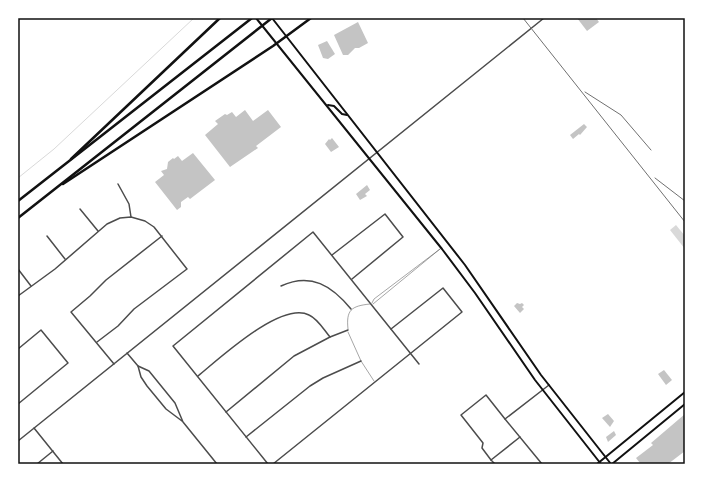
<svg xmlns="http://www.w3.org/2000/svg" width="703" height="482" viewBox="0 0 703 482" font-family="Commissioner,sans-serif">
<rect width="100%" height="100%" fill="#fff"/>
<!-- water -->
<path fill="#d9d9d9" d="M676,225L685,236V249L670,230Z"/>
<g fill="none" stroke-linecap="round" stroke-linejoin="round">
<!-- stream -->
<path stroke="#d9d9d9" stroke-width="1" d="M18,178L54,149L194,18"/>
</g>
<!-- building -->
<g fill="#c4c4c4">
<path d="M577,18H596L599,22L587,31Z"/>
<path d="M358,22L368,43L359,48H355L348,55H343L334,35Z"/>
<path d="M327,41L335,54L328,59L323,58L318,45Z"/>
<path d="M245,110L253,121L268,110L281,127L256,146L258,148L230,167L205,135L218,124L215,121L225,114L227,115L232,112L236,117Z"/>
<path d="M584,124L587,127L580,135L579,134L573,139L570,135Z"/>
<path d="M332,138L339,147L331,152L325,144L329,139L330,140Z"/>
<path d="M193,153L215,180L190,199L188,197L181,202V207L177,210L155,182L164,175L161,171L167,169L168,162L173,158L174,159L178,156L182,161Z"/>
<path d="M367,185L370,190L365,194L367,196L360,200L356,194Z"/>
<path d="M517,303L520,304L522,303L524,305L522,307L524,309L520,313L514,306Z"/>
<path d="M664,370L672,380L666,385L658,374Z"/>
<path d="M608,414L614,421L610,427L602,418Z"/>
<path d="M685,414V451L668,464H638L640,463L636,458L653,445L651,443Z"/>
<path d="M614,431L616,435L608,442L606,437Z"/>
</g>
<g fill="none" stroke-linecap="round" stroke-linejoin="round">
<!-- service -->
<g stroke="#4c4c4c" stroke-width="0.5">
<path d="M372,303L374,299L440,249"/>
<path d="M373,304L440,249"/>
<path d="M348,329C346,310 351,306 370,304"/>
<path d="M348,332L361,361L374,381"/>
</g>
<!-- minor -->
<g stroke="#4c4c4c" stroke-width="1.5">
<path d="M118,184L129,204L131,217"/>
<path d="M80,209L98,231"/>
<path d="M47,236L65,259"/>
<path d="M332,255L385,214L403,237L352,279"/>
<path d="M18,269L31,286"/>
<path d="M281,286C311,272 332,286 351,309"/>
<path d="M18,296L55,269L107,224L120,218L131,217L145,221L154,227L187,269L134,309L118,326L97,342"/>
<path d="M18,349L41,330L68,363L18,404"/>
<path d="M127,353L138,366L141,377L147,386L166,409L182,421"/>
<path d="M114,364L71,312L90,296L106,280L162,236"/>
<path d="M138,366L149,371L175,403L183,422L217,464"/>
<path d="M198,376C219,359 281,301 309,315C318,319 324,330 330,337"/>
<path d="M226,412L294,356L330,337L348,330"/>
<path d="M505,419L486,395L461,415L483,443L482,448L491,460L520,437"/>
<path d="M34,428L63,464"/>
<path d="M246,437L310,386L323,378L361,361"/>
<path d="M491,460L495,464"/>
<path d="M37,464L53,451"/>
<path d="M268,464L173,346L313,232L419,364"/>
<path d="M273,464L462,312L443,288L391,329"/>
<path d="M542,464L505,419L549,385"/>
</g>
<!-- tertiary -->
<path stroke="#4c4c4c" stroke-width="1.5" d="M18,441L544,18"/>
<!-- secondary -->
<g stroke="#111" stroke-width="2">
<path d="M597,464L685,392"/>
<path d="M612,464L685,404"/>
</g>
<!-- primary -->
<g stroke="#111" stroke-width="2">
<path d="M256,18L442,249L475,293L535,380L601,464"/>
<path d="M272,18L465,265L541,375L611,464"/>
<path d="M328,105L334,106L342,114L347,115"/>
</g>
<!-- motorway -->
<g stroke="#111" stroke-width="2.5">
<path d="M71,159L220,18"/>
<path d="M63,184L273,46L311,18"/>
<path d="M18,201L252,18"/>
<path d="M18,218L272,18"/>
</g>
<!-- rail -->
<g stroke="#707070" stroke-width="1">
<path d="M523,18L685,222"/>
<path d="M585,92L621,115L651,150"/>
<path d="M655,178L685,201"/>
</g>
</g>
<!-- border -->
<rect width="703" height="482" fill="none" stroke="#ffffff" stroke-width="38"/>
<rect x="19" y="19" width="665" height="444" fill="none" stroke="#111" stroke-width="1.5"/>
</svg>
